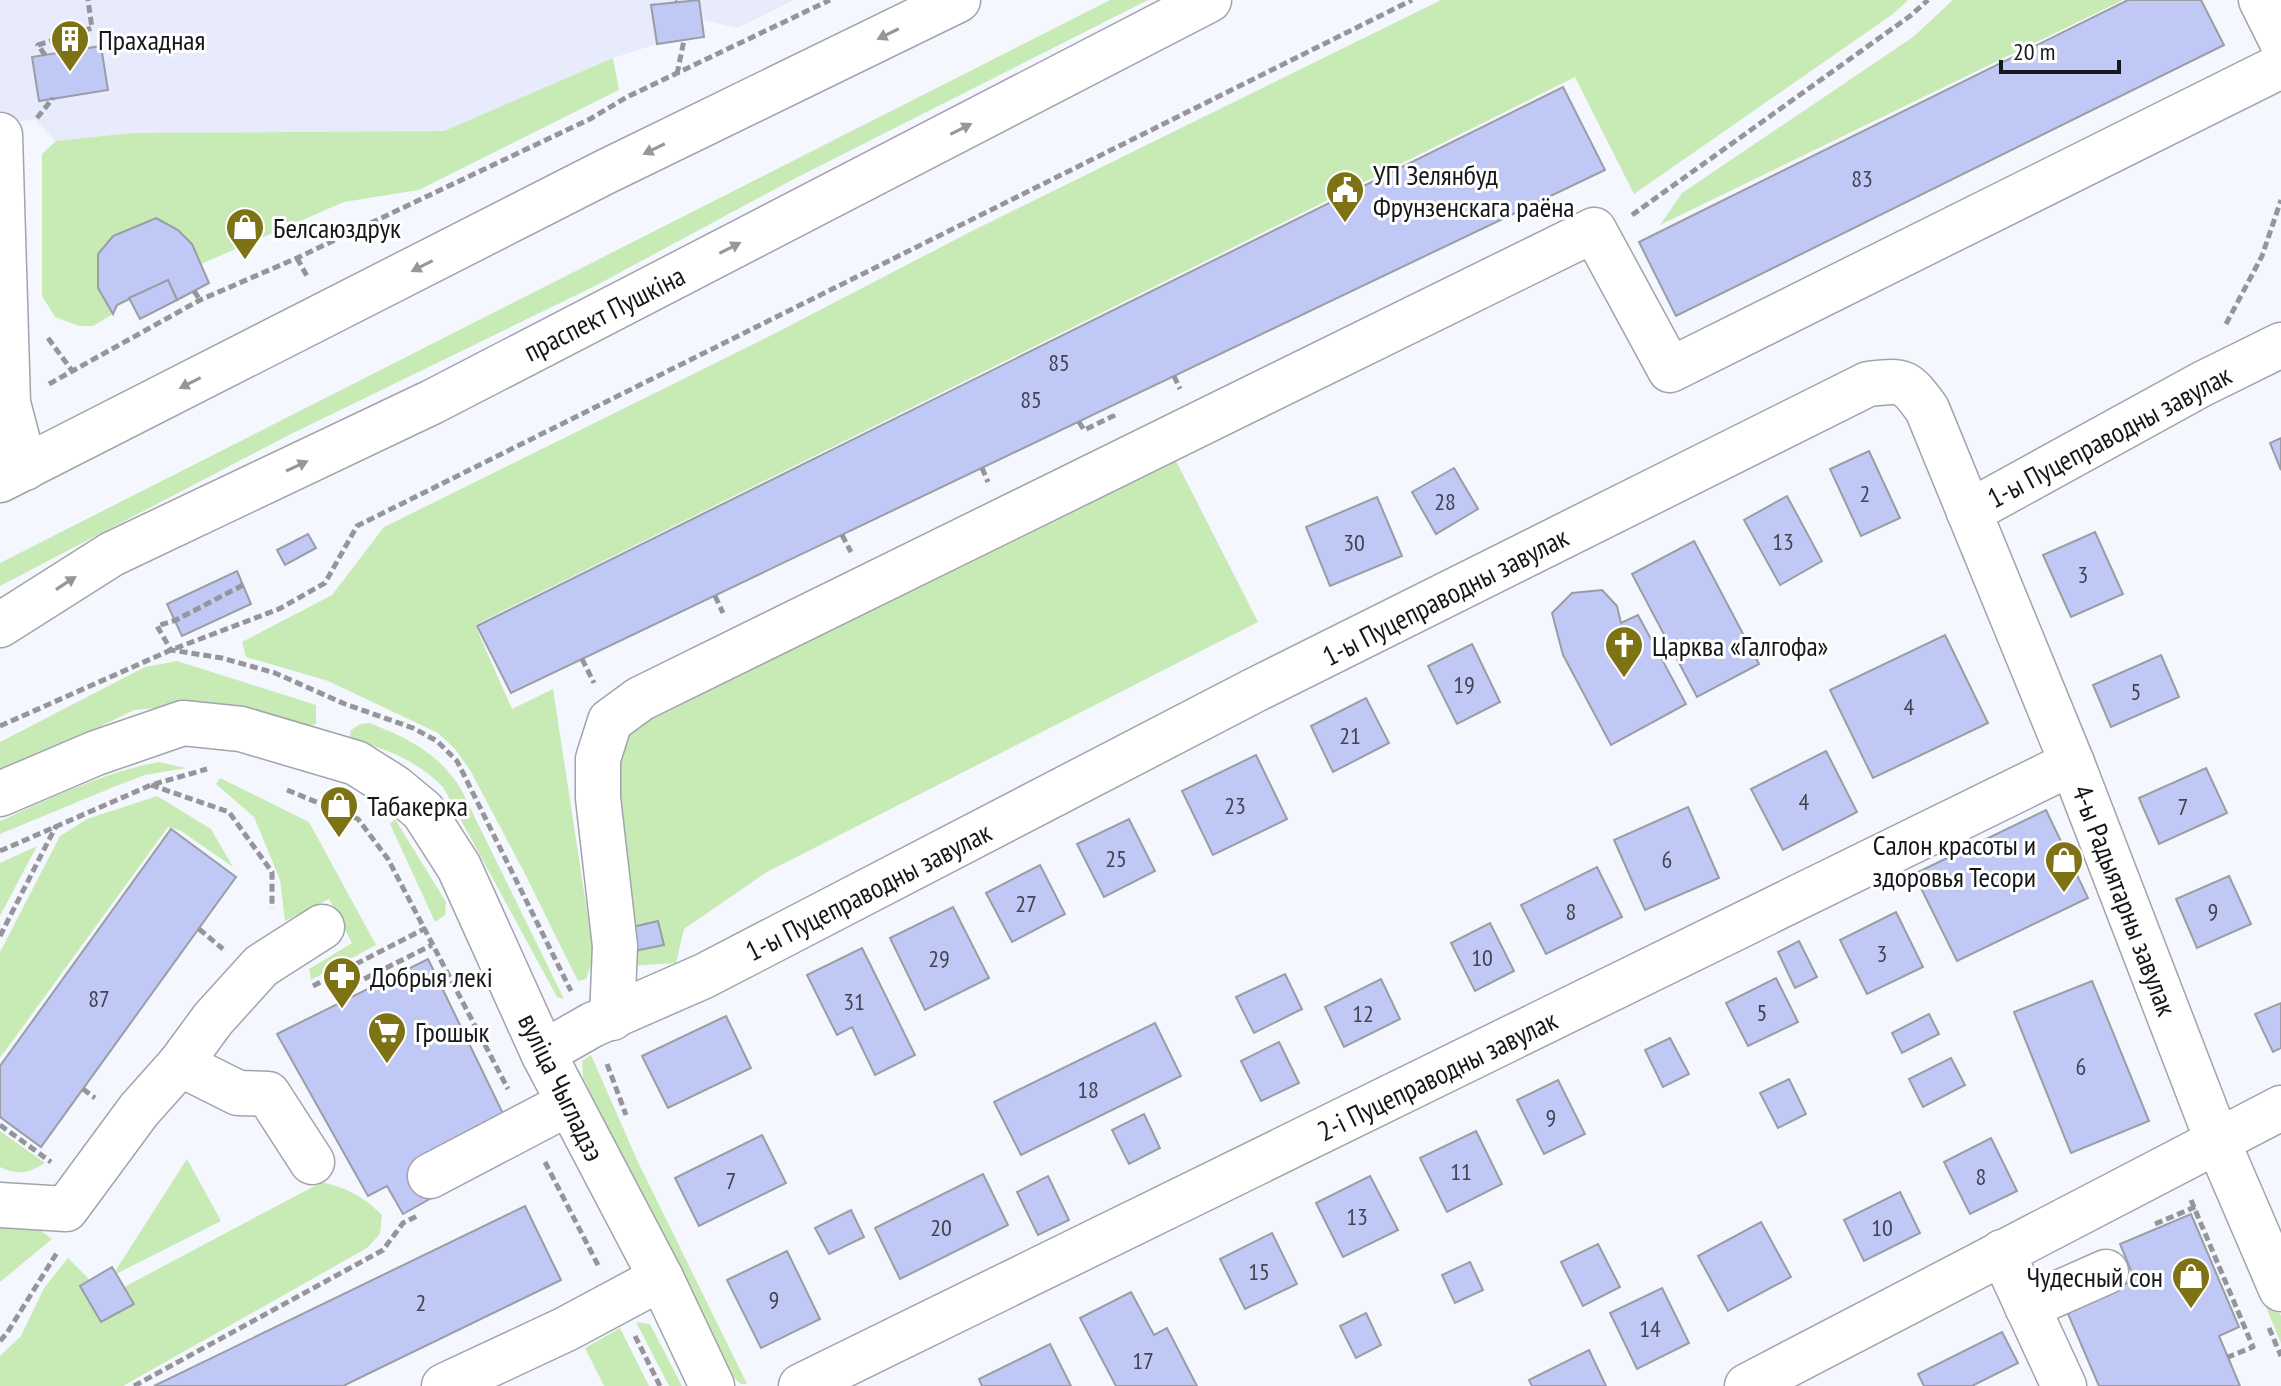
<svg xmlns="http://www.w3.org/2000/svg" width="2281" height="1386" viewBox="0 0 2281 1386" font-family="'PT Sans Narrow',sans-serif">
<rect width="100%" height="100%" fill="#f5f7ff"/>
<!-- built -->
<path fill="#e7ebfb" d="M0,0H794L738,28L703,20L704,37L657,44L613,58L444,131L131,133L56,141L35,120L0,122Z"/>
<!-- green -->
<g fill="#c8ebb6">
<path d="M1110,0H1148L792,180L595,286L291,434L0,586V563Z"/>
<path d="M1441,0H1908L1893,14L1634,194L1575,77L475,625L512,709L553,689L594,957L586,979L578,981L523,870L470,770L455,749L438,733L328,681L246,657L242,642L332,595L384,527L768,337L968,233Z"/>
<path d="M1953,0H2123L1660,225L1682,193L1913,37Z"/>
<path d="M613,58L619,90L419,190L344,202L201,264C191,242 180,227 156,218L113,236L98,254V288L113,314L93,326H79L55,317L42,296V154L56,141L131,133L444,131Z"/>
<path d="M1170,449L1258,622L767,872L684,929L676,963L630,966L629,952L664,944L658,921L624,929L615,799L623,729Z"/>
<path d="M177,661L316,705V724L306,726L177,706L134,710L0,775V742L145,667Z"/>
<path d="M370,723C411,740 435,751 460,787L564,999L557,997L443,787C417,761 385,747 349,740L351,730L360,724Z"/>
<path d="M159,762L186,768L145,775L116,786L0,834V821C51,798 104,772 159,762Z"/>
<path d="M220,778L309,822L376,945L311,980L309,969L352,943L329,899L285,921L280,880L254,817L216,784Z"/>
<path d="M157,796L211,829L233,867L181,831L168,827L0,1058V952L60,836L87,819Z"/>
<path d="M395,819L446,902L445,915L435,922L390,824Z"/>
<path d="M37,846L0,916V863Z"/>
<path d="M591,1055L638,1162L747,1384H741L734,1378L583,1078L582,1061Z"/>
<path d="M0,1131L45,1163C29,1173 18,1176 0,1167Z"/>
<path d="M187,1159L221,1221L112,1276Z"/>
<path d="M2221,1178L2281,1316V1343L2213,1181Z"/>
<path d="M322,1182C347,1188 364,1197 382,1215L380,1234L367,1248L123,1386H0V1356L21,1336L44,1288L68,1258L90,1280L80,1286L102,1322L133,1304L124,1287Z"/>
<path d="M36,1227L52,1239L0,1282V1228Z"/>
<path d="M636,1322L650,1324L682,1386H669Z"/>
<path d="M620,1328L649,1386H604L585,1348Z"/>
</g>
<!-- building -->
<g fill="#c0c8f5" stroke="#9b9da5" stroke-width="2">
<path d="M699,0L704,37L657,44L651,5Z"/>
<path d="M2128,0H2201L2224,45L1676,316L1639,242Z"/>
<path d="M101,46L108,90L39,101L32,57Z"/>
<path d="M1563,87L1605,170L511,693L477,626Z"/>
<path d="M156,218L178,230L192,244L209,283L177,300L168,280L117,305L113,314L98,288V254L113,236Z"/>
<path d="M168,280L177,300L140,319L129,298Z"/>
<path d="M2281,438V470L2270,443Z"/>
<path d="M1869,451L1900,518L1861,536L1830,469Z"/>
<path d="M1454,468L1478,509L1436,534L1412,492Z"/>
<path d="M1787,496L1822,561L1780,585L1744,520Z"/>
<path d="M1377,497L1402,556L1330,586L1306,527Z"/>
<path d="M2095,532L2123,594L2071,617L2043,555Z"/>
<path d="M308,534L316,548L285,565L277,550Z"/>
<path d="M1694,541L1759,664L1697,697L1632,574Z"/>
<path d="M237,571L251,604L182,636L167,604Z"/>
<path d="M1602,590L1617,606L1621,623L1638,615L1686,704L1611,745L1563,655L1552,613L1572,593Z"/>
<path d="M1945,635L1988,723L1873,778L1830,690Z"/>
<path d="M1472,644L1500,702L1457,724L1428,666Z"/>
<path d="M2161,655L2179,697L2111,727L2093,685Z"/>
<path d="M1366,698L1389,743L1333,772L1311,726Z"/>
<path d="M1826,751L1857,812L1783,850L1751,789Z"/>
<path d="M1256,755L1287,819L1213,855L1182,791Z"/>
<path d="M2206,768L2227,813L2159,844L2139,798Z"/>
<path d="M1688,807L1719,878L1645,910L1614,840Z"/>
<path d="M2046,810L2088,898L1957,961L1914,874Z"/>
<path d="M1129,819L1155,871L1104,897L1077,844Z"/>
<path d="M171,829L236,877L41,1147L0,1117V1066Z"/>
<path d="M1040,865L1065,914L1012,942L986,893Z"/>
<path d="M1597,867L1622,917L1546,954L1521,905Z"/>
<path d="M2229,876L2251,924L2197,948L2176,899Z"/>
<path d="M953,907L989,978L925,1010L890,938Z"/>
<path d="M1896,912L1923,967L1867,994L1840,940Z"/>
<path d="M658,921L664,945L629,952L624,929Z"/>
<path d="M1490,923L1514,971L1475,991L1451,943Z"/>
<path d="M1799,941L1817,977L1795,988L1778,952Z"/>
<path d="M862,948L915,1055L875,1075L852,1027L837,1035L807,975Z"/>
<path d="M428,959L510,1128L435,1196L403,1214L387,1186L368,1196L277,1034Z"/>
<path d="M1285,974L1302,1009L1254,1033L1236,997Z"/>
<path d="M1776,978L1798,1022L1748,1046L1726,1003Z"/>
<path d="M1381,979L1400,1019L1344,1047L1325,1007Z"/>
<path d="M2092,981L2149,1121L2071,1153L2014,1012Z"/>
<path d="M2281,1003V1048L2273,1052L2255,1014Z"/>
<path d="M1929,1014L1939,1034L1902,1053L1892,1033Z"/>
<path d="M726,1016L751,1068L668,1108L642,1056Z"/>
<path d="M1155,1023L1181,1076L1021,1155L994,1102Z"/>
<path d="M1670,1038L1689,1074L1663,1087L1645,1050Z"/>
<path d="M1279,1042L1299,1083L1261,1101L1241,1061Z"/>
<path d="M1951,1058L1965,1085L1923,1107L1909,1079Z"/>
<path d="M1789,1079L1806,1114L1778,1128L1760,1093Z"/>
<path d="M1558,1080L1585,1134L1544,1154L1517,1100Z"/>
<path d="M1144,1114L1160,1148L1129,1164L1112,1130Z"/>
<path d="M1476,1131L1502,1184L1447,1212L1420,1158Z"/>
<path d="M762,1135L786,1183L699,1226L675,1178Z"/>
<path d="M1991,1138L2017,1191L1970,1214L1944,1162Z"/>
<path d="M983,1174L1008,1225L900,1279L875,1228Z"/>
<path d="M1048,1176L1069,1220L1038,1235L1017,1192Z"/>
<path d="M1370,1176L1398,1230L1343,1257L1316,1203Z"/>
<path d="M1900,1192L1920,1233L1864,1261L1844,1220Z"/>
<path d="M525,1206L561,1280L343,1386H154Z"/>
<path d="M851,1210L864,1237L829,1254L815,1228Z"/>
<path d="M2191,1214L2239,1327L2219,1336L2240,1386H2099L2066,1309L2135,1280L2120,1244Z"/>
<path d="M1761,1222L1791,1277L1728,1311L1698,1256Z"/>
<path d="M1272,1233L1297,1284L1245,1309L1220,1259Z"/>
<path d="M1598,1244L1620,1287L1583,1306L1561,1262Z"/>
<path d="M787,1251L820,1319L761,1348L727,1280Z"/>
<path d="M1470,1262L1483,1290L1455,1303L1442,1275Z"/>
<path d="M112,1267L134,1304L101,1322L80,1286Z"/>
<path d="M1662,1288L1689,1343L1637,1369L1610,1313Z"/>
<path d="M1131,1292L1154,1335L1167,1328L1197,1386H1116L1080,1318Z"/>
<path d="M1366,1313L1381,1345L1356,1358L1340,1326Z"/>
<path d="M2002,1332L2018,1363L1972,1386H1924L1918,1374Z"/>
<path d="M1050,1344L1071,1386H982L979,1379Z"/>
<path d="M1589,1350L1606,1386H1532L1529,1380Z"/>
</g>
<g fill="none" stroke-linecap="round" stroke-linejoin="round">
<defs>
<g id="minor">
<path d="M2261,0L2281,40"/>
<path d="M0,135L8,403L25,468"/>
<path d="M1969,512L2202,384L2281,345"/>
<path d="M0,794L96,753L183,723L241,729L356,763L394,787L423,811L459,867L543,1053L661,1278L712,1386"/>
<path d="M612,1018L615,946L598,798V759L610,721L640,699L1594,230L1670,370L2281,66"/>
<path d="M543,1053L592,1025L704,976L1253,691L1868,384C1904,380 1905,379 1927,409L2072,763L2217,1140L2281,1289"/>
<path d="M180,1064L213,1019L261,966L322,927"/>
<path d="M430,1176L569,1103"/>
<path d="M0,1205L66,1209L139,1110L180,1064L238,1093L268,1094L312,1162"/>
<path d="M2002,1252L2064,1386"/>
<path d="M2027,1307L2106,1272"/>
<path d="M444,1386L566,1329L661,1278"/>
<path d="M801,1386L2072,763"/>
<path d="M1747,1386L2281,1108"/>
</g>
<g id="major">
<path d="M0,480L605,172L958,0"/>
<path d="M0,625L112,554L432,402L1209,0"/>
</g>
</defs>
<!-- minor casing -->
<use href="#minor" stroke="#a2a3ac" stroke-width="47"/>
<!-- major casing -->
<use href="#major" stroke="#a2a3ac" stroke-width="47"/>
<!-- path -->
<g stroke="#95969c" stroke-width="5" stroke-dasharray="8 4" stroke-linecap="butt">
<path d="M676,0L677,1"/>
<path d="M45,55L38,45L92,28L88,0"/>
<path d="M677,74L684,40"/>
<path d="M37,118L53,98"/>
<path d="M1632,215L1910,16L1928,0"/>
<path d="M297,258L308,278"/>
<path d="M194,291L200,300"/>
<path d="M2226,324L2262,256L2281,200"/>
<path d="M48,338L73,372"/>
<path d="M1174,376L1180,389"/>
<path d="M49,384L200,300L297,258L590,119L627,97L830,0"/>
<path d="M1079,422L1084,430L1113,416L1114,419"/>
<path d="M982,468L988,482"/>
<path d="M842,535L851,552"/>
<path d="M243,585L176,620L157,626L171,650L222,658L275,673L345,704L413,728L437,741L457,761L571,991"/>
<path d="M715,596L723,613"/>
<path d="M582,659L594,683"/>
<path d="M0,726L171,650L279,609L325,583L357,526L1412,0"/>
<path d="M151,785L229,812L272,872V908"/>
<path d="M287,790L358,819L388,859L508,1089"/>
<path d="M0,851L151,785L207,769"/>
<path d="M199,929L223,949"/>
<path d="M0,936L56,826"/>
<path d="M313,986L426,928"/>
<path d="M332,995L432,945"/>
<path d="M607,1064L626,1115"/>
<path d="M83,1089L95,1098"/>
<path d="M0,1125L51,1162"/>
<path d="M545,1162L599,1267"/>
<path d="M2191,1200L2253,1347L2228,1357"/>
<path d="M2155,1224L2195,1207"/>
<path d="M2269,1328L2281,1356"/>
<path d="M635,1336L660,1386"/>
<path d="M0,1341L7,1333L58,1251"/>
<path d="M134,1386L383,1250L403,1223L419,1215"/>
</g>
<!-- minor -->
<use href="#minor" stroke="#fff" stroke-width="44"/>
<!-- major -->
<use href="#major" stroke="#fff" stroke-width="44"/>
</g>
<!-- one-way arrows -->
<defs><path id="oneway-solid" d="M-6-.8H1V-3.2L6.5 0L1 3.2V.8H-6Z" transform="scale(2)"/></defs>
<g fill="#969798">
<use href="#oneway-solid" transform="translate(888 34) rotate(154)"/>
<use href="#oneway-solid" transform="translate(961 129) rotate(-27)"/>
<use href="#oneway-solid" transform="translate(654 149) rotate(154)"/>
<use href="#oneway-solid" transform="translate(730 248) rotate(-27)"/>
<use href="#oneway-solid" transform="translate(422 266) rotate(153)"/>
<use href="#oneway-solid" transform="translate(190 383) rotate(153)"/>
<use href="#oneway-solid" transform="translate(297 466) rotate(-25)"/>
<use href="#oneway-solid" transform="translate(66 583) rotate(-33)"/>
</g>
<!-- icons -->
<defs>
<symbol id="building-pin" viewBox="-11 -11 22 30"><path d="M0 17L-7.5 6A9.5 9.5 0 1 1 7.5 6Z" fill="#7d7214" stroke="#fff"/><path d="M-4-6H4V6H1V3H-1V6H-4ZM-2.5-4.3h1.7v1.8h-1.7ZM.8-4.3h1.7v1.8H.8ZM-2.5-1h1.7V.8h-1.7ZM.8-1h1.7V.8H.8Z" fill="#fff"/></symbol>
<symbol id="civic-pin" viewBox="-11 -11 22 30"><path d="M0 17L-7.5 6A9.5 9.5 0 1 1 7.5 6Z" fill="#7d7214" stroke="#fff"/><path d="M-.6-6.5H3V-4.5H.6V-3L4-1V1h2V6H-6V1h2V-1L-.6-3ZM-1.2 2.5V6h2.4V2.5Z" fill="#fff"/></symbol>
<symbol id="shop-pin" viewBox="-11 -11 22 30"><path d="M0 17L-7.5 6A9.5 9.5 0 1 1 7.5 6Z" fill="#7d7214" stroke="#fff"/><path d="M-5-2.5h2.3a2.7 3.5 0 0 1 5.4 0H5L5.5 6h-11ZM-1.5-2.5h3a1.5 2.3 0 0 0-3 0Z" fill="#fff"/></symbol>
<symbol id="church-pin" viewBox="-11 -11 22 30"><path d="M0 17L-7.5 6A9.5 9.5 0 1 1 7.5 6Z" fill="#7d7214" stroke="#fff"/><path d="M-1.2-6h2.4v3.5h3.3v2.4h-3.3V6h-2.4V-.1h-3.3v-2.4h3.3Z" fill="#fff"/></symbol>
<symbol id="pharmacy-pin" viewBox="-11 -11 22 30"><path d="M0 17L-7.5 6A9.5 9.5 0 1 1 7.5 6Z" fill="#7d7214" stroke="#fff"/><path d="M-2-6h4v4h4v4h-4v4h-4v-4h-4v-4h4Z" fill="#fff"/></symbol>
<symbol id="supermarket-pin" viewBox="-11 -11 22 30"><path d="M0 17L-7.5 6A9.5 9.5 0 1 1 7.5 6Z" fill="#7d7214" stroke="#fff"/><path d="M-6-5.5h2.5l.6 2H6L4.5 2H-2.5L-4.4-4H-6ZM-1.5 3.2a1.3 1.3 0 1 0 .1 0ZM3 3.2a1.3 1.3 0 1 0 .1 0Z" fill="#fff"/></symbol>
</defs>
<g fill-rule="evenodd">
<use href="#building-pin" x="48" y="17" width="44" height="60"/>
<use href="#civic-pin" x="1323" y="168" width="44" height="60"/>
<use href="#shop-pin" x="223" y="205" width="44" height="60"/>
<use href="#church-pin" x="1602" y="623" width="44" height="60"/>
<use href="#shop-pin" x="317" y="783" width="44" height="60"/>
<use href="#shop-pin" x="2042" y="838" width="44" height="60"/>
<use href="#pharmacy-pin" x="320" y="954" width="44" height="60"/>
<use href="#supermarket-pin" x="365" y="1009" width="44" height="60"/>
<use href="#shop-pin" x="2169" y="1254" width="44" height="60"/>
</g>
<g text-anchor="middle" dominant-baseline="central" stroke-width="6" stroke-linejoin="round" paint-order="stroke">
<!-- number labels -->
<g font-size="24" fill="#404351">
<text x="1862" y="178">83</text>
<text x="1059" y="362">85</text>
<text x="1031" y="399">85</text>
<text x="1865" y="493">2</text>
<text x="1445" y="501">28</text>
<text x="1783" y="541">13</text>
<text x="1354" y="542">30</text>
<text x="2083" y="574">3</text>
<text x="1464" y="684">19</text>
<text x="2136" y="691">5</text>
<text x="1909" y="706">4</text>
<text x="1350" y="735">21</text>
<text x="1804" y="801">4</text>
<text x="1235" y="805">23</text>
<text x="2183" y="806">7</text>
<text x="1116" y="858">25</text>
<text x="1667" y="859">6</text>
<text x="1026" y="903">27</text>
<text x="1571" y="911">8</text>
<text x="2213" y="911">9</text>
<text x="1882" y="953">3</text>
<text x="1482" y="957">10</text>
<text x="939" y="958">29</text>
<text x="99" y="998">87</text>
<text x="854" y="1001">31</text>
<text x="1762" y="1012">5</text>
<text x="1363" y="1013">12</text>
<text x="2081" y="1066">6</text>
<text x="1088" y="1089">18</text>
<text x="1551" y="1117">9</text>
<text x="1461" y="1171">11</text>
<text x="1981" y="1176">8</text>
<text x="731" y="1180">7</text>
<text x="1357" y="1216">13</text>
<text x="941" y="1227">20</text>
<text x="1882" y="1227">10</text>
<text x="1259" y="1271">15</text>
<text x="774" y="1299">9</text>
<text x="421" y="1302">2</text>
<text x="1650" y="1328">14</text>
<text x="1143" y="1360">17</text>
</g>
<!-- poi labels -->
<g font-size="28" fill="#16171a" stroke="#fff" text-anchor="start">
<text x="98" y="39">Прахадная</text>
<text x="1373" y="174">УП Зелянбуд<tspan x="1373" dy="32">Фрунзенскага раёна</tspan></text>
<text x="273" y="227">Белсаюздрук</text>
<text x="1652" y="645">Царква «Галгофа»</text>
<text x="367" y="805">Табакерка</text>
<text x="2036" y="844" text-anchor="end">Салон красоты и<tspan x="2036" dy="32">здоровья Тесори</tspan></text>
<text x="370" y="976">Добрыя лекі</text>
<text x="415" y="1031">Грошык</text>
<text x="2163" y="1276" text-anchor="end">Чудесный сон</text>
</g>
<!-- street labels -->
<g font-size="28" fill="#16171a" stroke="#fff">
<text transform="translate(604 313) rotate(-27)">праспект Пушкіна</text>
<text transform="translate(2109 436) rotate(-28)">1-ы Пуцеправодны завулак</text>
<text transform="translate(1445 596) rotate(-27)">1-ы Пуцеправодны завулак</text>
<text transform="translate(868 891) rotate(-27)">1-ы Пуцеправодны завулак</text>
<text transform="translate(2125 900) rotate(69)">4-ы Радыятарны завулак</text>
<text transform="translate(1437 1075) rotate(-26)">2-і Пуцеправодны завулак</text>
<text transform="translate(562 1087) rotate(64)">вуліца Чыгладзэ</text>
</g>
</g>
<!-- scale -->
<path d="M2001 60v12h118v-12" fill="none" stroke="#16171a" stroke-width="4"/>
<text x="2013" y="60" font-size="24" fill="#16171a" stroke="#ffffff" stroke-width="6" paint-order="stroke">20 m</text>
</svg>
